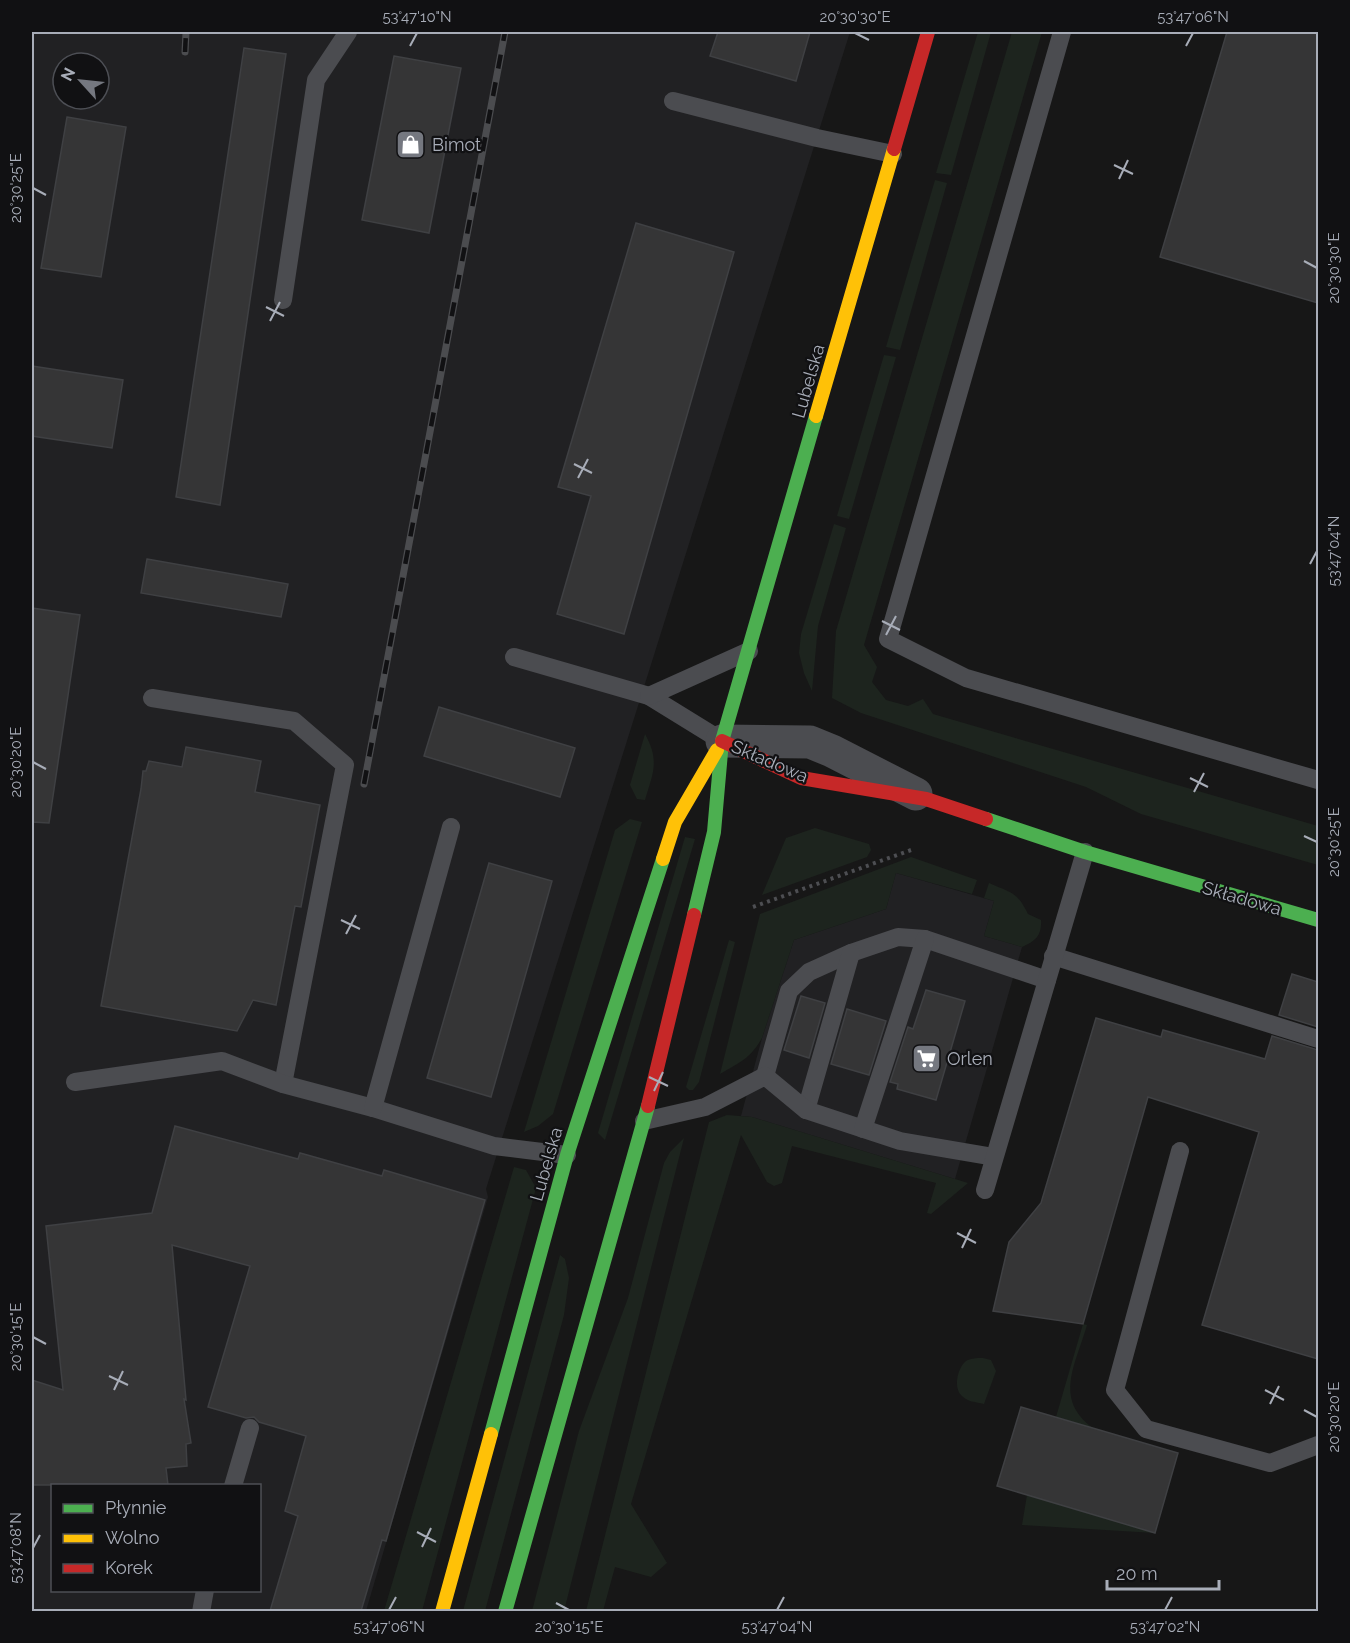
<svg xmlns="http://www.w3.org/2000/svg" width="1350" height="1643" viewBox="0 0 1350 1643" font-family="Raleway,sans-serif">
<rect width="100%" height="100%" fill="#171717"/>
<!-- built -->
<g fill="#212123" fill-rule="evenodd">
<path d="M32,32H850L486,1189L488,1197L366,1611L32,1612ZM63,63H99V99H63ZM52,1486H260V1590H52Z"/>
<path d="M896,873L994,901L984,936L1022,947L955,1179L752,1117L741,1116L762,1038L794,940L886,909Z"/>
</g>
<!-- green -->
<g fill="#1d241e">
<path d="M978,32H991L951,175L936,173Z"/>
<path d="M1012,32H1042L864,645L877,667L872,682L886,700L908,706L923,699L933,714L1318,826V865L1141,814L1086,787L861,713L832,698L836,631Z"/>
<path d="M935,180L947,183L900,350L886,347Z"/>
<path d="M884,355L896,357L849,519L837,516Z"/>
<path d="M834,524L846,528L818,626L812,691L804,673L799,653L801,634Z"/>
<path d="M645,734C660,761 653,773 645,800L637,799L630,785Z"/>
<path d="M630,819L642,822L553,1114L538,1126L524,1132L615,830Z"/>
<path d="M815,828L869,844L871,850L867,857L762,895L786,838Z"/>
<path d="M685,837L695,839L605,1140L598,1133Z"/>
<path d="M911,857L977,880L972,894L896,873L886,909L794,940L762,1038C751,1058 739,1063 720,1074L760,914Z"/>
<path d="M989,883C1011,893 1017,891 1028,914L1041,920C1042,935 1036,941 1022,947L984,936L994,901L984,898Z"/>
<path d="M729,940L735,942L699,1082L693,1090H689L686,1087Z"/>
<path d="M727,1115L752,1117L968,1183L931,1214L927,1213L936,1183L792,1146L782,1183L774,1186L767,1182L741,1135L631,1504L667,1563L651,1577L615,1567L603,1611H586L709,1122Z"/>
<path d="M684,1138L564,1611H532L579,1431L628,1298L664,1163L670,1152Z"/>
<path d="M514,1167L526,1170L536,1188L422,1611H384Z"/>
<path d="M560,1255L565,1259L569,1278L564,1315L485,1611H463Z"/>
<path d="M1083,1324L1087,1325C1076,1364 1053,1399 1093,1428L1056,1417Z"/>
<path d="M983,1358L991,1360L996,1371L984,1404C976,1402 967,1402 961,1395C954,1387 957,1371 964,1363C968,1358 977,1358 983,1358Z"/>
<path d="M1027,1495L1155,1533L1022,1525Z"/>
</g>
<!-- building -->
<g fill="#353536" stroke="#3f4043" stroke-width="1.5">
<path d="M718,32H810L796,81L710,56Z"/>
<path d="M1227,32H1318V303L1160,257Z"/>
<path d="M244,48L286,54L220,505L176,497Z"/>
<path d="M394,56L461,68L429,233L362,220Z"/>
<path d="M67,117L126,127L101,277L41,268Z"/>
<path d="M636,223L734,252L624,634L557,614L591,496L558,487Z"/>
<path d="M32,366L123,380L112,448L32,436Z"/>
<path d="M147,559L288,584L281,617L141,593Z"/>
<path d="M32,608L80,615L49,823L32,822Z"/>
<path d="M439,707L575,748L560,797L424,756Z"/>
<path d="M186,747L261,761L255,792L320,805L301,907L295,906L276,1005L253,1000L237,1031L101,1006L141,789L143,771H146L149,761L182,767Z"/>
<path d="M489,863L552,881L491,1097L427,1078Z"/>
<path d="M1292,974L1318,982V1027L1279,1015Z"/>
<path d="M926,990L965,1001L936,1100L897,1089L898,1084L890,1082L908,1027L913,1029Z"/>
<path d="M801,996L825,1003L809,1058L784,1050Z"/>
<path d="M847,1009L886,1021L869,1075L831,1064Z"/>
<path d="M1096,1018L1161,1037L1163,1030L1265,1059L1272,1036L1318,1050V1359L1202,1325L1259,1132L1148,1097L1083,1324L993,1311L1009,1242L1041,1203Z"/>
<path d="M175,1126L298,1159L300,1153L382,1176L384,1170L485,1200L386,1541L382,1540L361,1611H270L298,1516L285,1511L306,1436L259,1422L254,1417L246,1418L208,1407L250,1266L172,1245L186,1400L184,1399L191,1443L186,1444L187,1466L166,1468L168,1485H32V1380L63,1390L46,1226L152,1213Z"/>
<path d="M1021,1407L1178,1453L1155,1533L997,1486Z"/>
</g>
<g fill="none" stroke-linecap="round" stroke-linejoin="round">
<!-- path -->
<path stroke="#4d4e52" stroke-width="4" stroke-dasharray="3 4.5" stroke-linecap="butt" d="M753,907L911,850"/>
<!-- lane -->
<g stroke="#4b4c50" stroke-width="18">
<path d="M1062,32L888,639L966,678L1318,780"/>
<path d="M673,101L817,138L893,154"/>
<path d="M283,300L316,80L348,32"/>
<path d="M514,657L649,696L722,741"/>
<path d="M649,696L749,651"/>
<path d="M152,698L294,721L345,765L283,1084"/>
<path d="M1053,956L1318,1039"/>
<path d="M765,1076L789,991L809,972L851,953L898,937L925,939L1047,980"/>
<path d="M75,1082L222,1061L283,1084L373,1108L494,1146L567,1155"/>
<path d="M373,1108L451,827"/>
<path d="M806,1110L851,953"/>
<path d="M644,1121L705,1107L765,1076L806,1110L900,1141L994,1157"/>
<path d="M863,1129L925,939"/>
<path d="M1180,1151L1115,1390L1146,1429L1270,1463L1318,1445"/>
<path d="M985,1190L1085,852"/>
<path d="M233,1486L250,1428"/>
<path d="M201,1612L205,1590"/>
</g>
<!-- street -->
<path stroke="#4b4c50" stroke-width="33" d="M722,741L810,742L832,751L916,794"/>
<!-- fast -->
<g stroke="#4caf50" stroke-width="14">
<path d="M986,819L1085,852L1318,920"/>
<path d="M694,915L714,832L722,741L816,416"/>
<path d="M491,1434L567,1155L663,859"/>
<path d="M505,1612L648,1106"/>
</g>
<!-- slow -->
<g stroke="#ffc107" stroke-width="14">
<path d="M816,416L894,149"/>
<path d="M663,859L675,822L717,750"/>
<path d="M442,1612L491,1434"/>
</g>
<!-- jam -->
<g stroke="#c62828" stroke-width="14">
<path d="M894,149L928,32"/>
<path d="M722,741L801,778L926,799L986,819"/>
<path d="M648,1106L694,915"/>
</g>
<defs>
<g id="rail">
<path d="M185,52L186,32"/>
<path d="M364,784L505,32"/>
</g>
</defs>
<!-- rail casing -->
<use href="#rail" stroke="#4b4c4f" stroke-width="7"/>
<!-- rail -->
<use href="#rail" stroke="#111113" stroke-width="4.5" stroke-dasharray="14" stroke-linecap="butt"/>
</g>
<!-- ticks -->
<path fill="none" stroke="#a8adb8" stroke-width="2" d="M855,33L869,40M410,46L417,33M1186,46L1193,33M1114,165L1133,174M1119,179L1128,160M33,188L46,195M1304,261L1317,268M266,307L284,316M270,321L280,302M574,464L592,473M578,478L588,459M1310,564L1317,551M882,621L900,630M886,635L896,616M33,762L46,769M1190,778L1208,787M1194,792L1204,773M1304,836L1317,842M341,920L360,929M346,934L356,915M649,1077L668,1086M654,1091L663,1072M957,1233L976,1243M962,1248L971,1229M33,1337L46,1344M109,1376L128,1385M114,1390L123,1371M1265,1390L1284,1400M1270,1404L1279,1386M1304,1410L1317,1417M417,1532L436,1542M422,1547L431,1528M33,1548L40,1535M556,1603L569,1610M389,1610L396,1597M777,1610L784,1597M1165,1610L1172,1597"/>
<!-- icons -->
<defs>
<symbol id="shop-square" viewBox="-11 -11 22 22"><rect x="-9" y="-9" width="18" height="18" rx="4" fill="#757880" stroke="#111113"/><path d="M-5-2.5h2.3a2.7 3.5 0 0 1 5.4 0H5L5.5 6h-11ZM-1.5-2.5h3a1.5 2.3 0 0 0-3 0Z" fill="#fff"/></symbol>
<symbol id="supermarket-square" viewBox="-11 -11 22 22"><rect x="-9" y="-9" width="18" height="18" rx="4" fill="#757880" stroke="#111113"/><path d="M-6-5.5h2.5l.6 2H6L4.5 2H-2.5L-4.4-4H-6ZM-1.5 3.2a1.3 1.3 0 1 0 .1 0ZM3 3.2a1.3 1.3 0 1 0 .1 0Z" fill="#fff"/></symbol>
</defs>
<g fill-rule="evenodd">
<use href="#shop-square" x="394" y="128" width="33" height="33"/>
<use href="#supermarket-square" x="910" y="1042" width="33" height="33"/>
</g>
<g text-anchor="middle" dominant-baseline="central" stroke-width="4.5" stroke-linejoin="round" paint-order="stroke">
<!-- poi labels -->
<g font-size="18" fill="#a8adb8" stroke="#111113" text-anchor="start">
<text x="432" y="144">Bimot</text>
<text x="947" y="1058">Orlen</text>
</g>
<!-- street labels -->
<g font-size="18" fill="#a8adb8" stroke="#111113">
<text transform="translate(808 381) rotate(-74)">Lubelska</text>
<text transform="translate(770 761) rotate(23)">Składowa</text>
<text transform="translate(1242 898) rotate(16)">Składowa</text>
<text transform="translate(546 1164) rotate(-74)">Lubelska</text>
</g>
</g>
<!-- border -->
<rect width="1350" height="1643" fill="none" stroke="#111113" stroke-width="66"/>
<!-- legend -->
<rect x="51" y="1484" width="210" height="108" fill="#111113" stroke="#4d4f55" stroke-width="1.5"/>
<rect x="63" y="1504" width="30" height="9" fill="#4caf50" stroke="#4d4f55" stroke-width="1.5"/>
<text x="105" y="1514" font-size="18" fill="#a8adb8">Płynnie</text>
<rect x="63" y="1534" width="30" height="9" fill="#ffc107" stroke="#4d4f55" stroke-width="1.5"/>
<text x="105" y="1544" font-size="18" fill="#a8adb8">Wolno</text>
<rect x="63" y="1564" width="30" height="9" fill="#c62828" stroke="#4d4f55" stroke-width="1.5"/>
<text x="105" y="1574" font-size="18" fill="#a8adb8">Korek</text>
<!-- north arrow -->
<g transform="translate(81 81) rotate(297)"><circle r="28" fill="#111113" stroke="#4d4f55" stroke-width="1.5"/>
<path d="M0-4.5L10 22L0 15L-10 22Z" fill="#757880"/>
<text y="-9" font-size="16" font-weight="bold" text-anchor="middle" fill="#a8adb8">N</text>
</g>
<!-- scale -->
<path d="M1107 1580v9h112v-9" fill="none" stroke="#a8adb8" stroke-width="3"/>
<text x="1116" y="1580" font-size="18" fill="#a8adb8" stroke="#111113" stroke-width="4.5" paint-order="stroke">20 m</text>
<rect x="33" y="33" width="1284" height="1577" fill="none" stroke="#a8adb8" stroke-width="2"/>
<g font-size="15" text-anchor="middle" fill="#a8adb8">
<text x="417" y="22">53°47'10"N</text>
<text x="855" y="22">20°30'30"E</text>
<text x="1193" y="22">53°47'06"N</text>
<text transform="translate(16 188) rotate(-90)" y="5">20°30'25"E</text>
<text transform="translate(1334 268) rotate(-90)" y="5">20°30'30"E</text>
<text transform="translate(1334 551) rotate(-90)" y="5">53°47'04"N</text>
<text transform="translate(16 762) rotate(-90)" y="5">20°30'20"E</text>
<text transform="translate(1334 842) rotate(-90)" y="5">20°30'25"E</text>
<text transform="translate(16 1337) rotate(-90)" y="5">20°30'15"E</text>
<text transform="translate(1334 1417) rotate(-90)" y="5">20°30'20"E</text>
<text transform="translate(16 1548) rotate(-90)" y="5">53°47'08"N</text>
<text x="389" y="1632">53°47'06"N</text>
<text x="569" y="1632">20°30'15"E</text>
<text x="777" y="1632">53°47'04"N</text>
<text x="1165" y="1632">53°47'02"N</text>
</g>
</svg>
